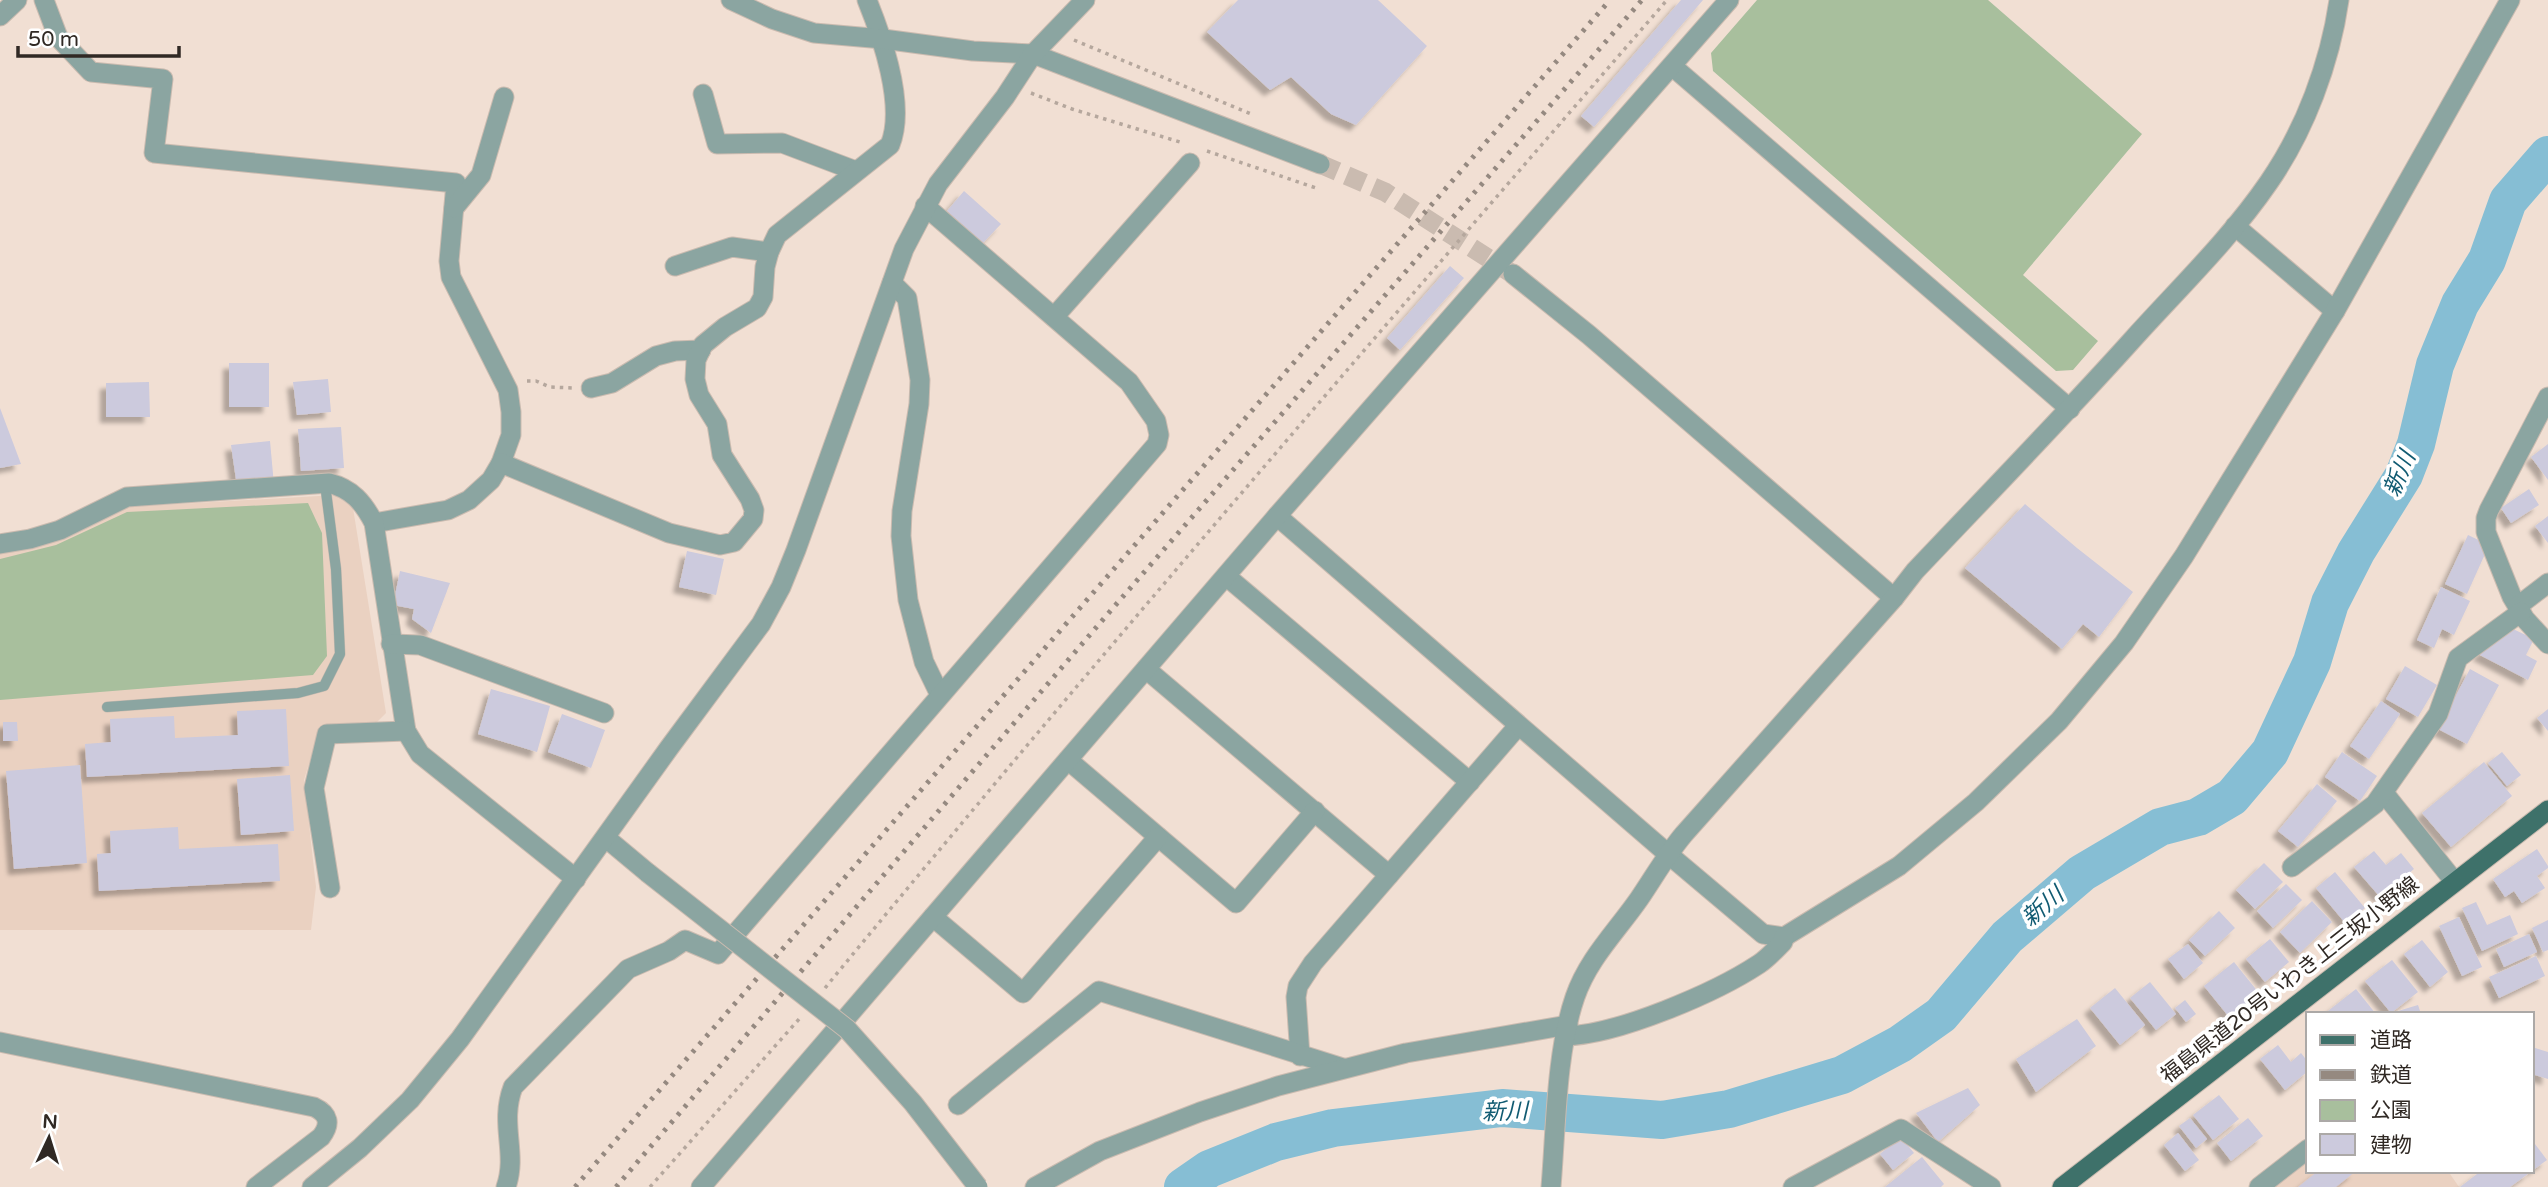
<svg xmlns="http://www.w3.org/2000/svg" width="2548" height="1187" viewBox="0 0 2548 1187" font-family="'Varela Round','Noto Sans JP',sans-serif">
<defs>
<filter id="shadow"><feDropShadow dx="-6" dy="6" stdDeviation="2" flood-color="#0004"/></filter>
</defs>
<rect width="100%" height="100%" fill="#f1dfd3"/>
<!-- built -->
<g fill="#ead1c1">
<path d="M336,495L353,508L386,713L374,725L325,724L318,734L304,780L316,887L311,930H0V554L52,543L126,507Z"/>
<path d="M2308,1161V1171H2448L2459,1187H2274Z"/>
</g>
<!-- green -->
<g fill="#a8bf9d">
<path d="M1757,0H1988L2142,134L2023,275L2098,341L2073,370L2056,371L1713,71L1711,53Z"/>
<path d="M308,503L322,533L327,656L313,675L0,700V559L56,545L127,512Z"/>
</g>
<g fill="none" stroke-linecap="round" stroke-linejoin="round">
<!-- river -->
<path stroke="#86bed4" stroke-width="38" d="M1183,1187L1209,1169L1276,1142L1333,1128L1502,1108L1662,1120L1729,1109L1842,1075L1900,1044L1941,1015L2007,937L2082,873L2160,827L2198,817L2232,797L2270,752L2312,662L2330,603L2356,552L2404,475L2416,444L2435,365L2460,304L2487,260L2508,201L2548,155"/>
</g>
<!-- building -->
<g fill="#cccadd" filter="url(#shadow)">
<path d="M1238,0H1378L1427,46L1356,125L1331,114L1291,77L1270,90L1207,32Z"/>
<path d="M1681,0H1703L1594,127L1581,116Z"/>
<path d="M964,191L1001,224L983,243L947,211Z"/>
<path d="M1450,266L1464,278L1400,350L1387,338Z"/>
<rect x="229" y="363" width="40" height="44"/>
<path d="M328,379L331,412L297,415L293,382Z"/>
<path d="M149,382L150,417H106V383Z"/>
<path d="M0,408L21,464L0,468Z"/>
<path d="M341,427L344,468L301,471L298,429Z"/>
<path d="M270,441L274,485L237,486L231,445Z"/>
<path d="M2548,444V480L2531,457Z"/>
<path d="M2529,489L2539,505L2511,523L2501,508Z"/>
<path d="M2025,504L2077,548L2133,592L2099,637L2083,624L2062,649L1965,568Z"/>
<path d="M2548,516V543L2535,526Z"/>
<path d="M2468,535L2489,545L2467,594L2445,584Z"/>
<path d="M687,551L724,559L716,595L679,587Z"/>
<path d="M400,571L450,583L431,633L412,619L414,609L393,605Z"/>
<path d="M2441,587L2470,601L2454,635L2442,629L2434,648L2417,640Z"/>
<path d="M2511,628L2534,639L2526,655L2537,661L2528,680L2478,654Z"/>
<path d="M2405,666L2437,685L2418,717L2386,699Z"/>
<path d="M2470,669L2499,685L2467,744L2438,729Z"/>
<path d="M491,689L550,706L537,752L478,734Z"/>
<path d="M2381,701L2400,714L2369,759L2350,746Z"/>
<path d="M286,709L289,766L87,777L85,744L111,742L110,719L174,716L175,738L238,735L237,711Z"/>
<path d="M2548,709V731L2537,718Z"/>
<path d="M562,714L605,730L591,768L548,752Z"/>
<path d="M3,722H17L18,741H3Z"/>
<path d="M2342,752L2377,776L2360,801L2325,777Z"/>
<path d="M2502,752L2521,775L2507,786L2488,763Z"/>
<path d="M2484,762L2512,796L2451,847L2422,813Z"/>
<path d="M80,765L87,863L14,869L6,771Z"/>
<path d="M290,775L294,831L241,835L237,779Z"/>
<path d="M2317,784L2337,801L2298,847L2278,831Z"/>
<path d="M178,827L179,849L278,844L280,881L99,891L97,854L111,853L110,831Z"/>
<path d="M2537,849L2548,866V868L2537,876L2545,888L2522,903L2514,891L2505,897L2493,879Z"/>
<path d="M2374,851L2386,865L2401,853L2414,869L2380,897L2354,867Z"/>
<path d="M2264,863L2283,882L2255,909L2236,890Z"/>
<path d="M2335,872L2365,908L2346,924L2316,888Z"/>
<path d="M2286,884L2302,900L2273,928L2257,911Z"/>
<path d="M2312,901L2332,922L2300,953L2280,932Z"/>
<path d="M2476,902L2487,925L2510,915L2518,934L2482,951L2462,908Z"/>
<path d="M2219,911L2235,928L2205,956L2189,940Z"/>
<path d="M2459,917L2482,967L2462,976L2439,926Z"/>
<path d="M2548,920V950L2543,952L2532,928Z"/>
<path d="M2529,934L2537,952L2504,967L2496,949Z"/>
<path d="M2270,939L2289,962L2265,982L2246,959Z"/>
<path d="M2422,940L2448,972L2430,987L2404,954Z"/>
<path d="M2188,944L2203,963L2184,979L2168,959Z"/>
<path d="M2536,956L2545,976L2499,998L2489,977Z"/>
<path d="M2392,960L2418,992L2391,1013L2365,981Z"/>
<path d="M2234,962L2259,993L2229,1017L2204,986Z"/>
<path d="M2150,982L2176,1014L2156,1030L2130,998Z"/>
<path d="M2115,988L2145,1025L2120,1045L2090,1008Z"/>
<path d="M2356,989L2376,1014H2331L2328,1011Z"/>
<path d="M2185,1000L2196,1014L2186,1022L2175,1008Z"/>
<path d="M2418,1005L2421,1014H2399L2398,1011Z"/>
<path d="M2077,1019L2096,1046L2036,1092L2016,1059Z"/>
<path d="M2278,1045L2291,1062L2301,1053L2308,1062V1071L2285,1090L2260,1059Z"/>
<path d="M2532,1047L2548,1052V1079L2532,1074Z"/>
<path d="M1968,1088L1980,1105L1938,1142L1916,1113Z"/>
<path d="M2219,1095L2239,1119L2213,1140L2193,1115Z"/>
<path d="M2190,1118L2207,1139L2196,1148L2179,1126Z"/>
<path d="M2248,1118L2263,1136L2231,1161L2217,1143Z"/>
<path d="M2178,1133L2199,1160L2185,1171L2164,1145Z"/>
<path d="M1901,1137L1914,1153L1893,1170L1880,1154Z"/>
<path d="M2532,1140L2547,1160L2532,1171Z"/>
<path d="M1922,1157L1944,1184L1941,1187H1885Z"/>
<path d="M2318,1171H2356L2336,1187H2298Z"/>
<path d="M2481,1171H2532L2510,1187H2460Z"/>
</g>
<g fill="none" stroke-linecap="round" stroke-linejoin="round">
<!-- tertiary-tunnel -->
<path stroke="#cabbb0" stroke-width="19" stroke-dasharray="19 10" stroke-linecap="butt" d="M1320,164L1385,192L1511,273"/>
<defs>
<path id="service" d="M107,707L298,693L324,686L340,654L336,569L325,484"/>
<g id="minor">
<path d="M44,0L58,37L91,72L163,79L154,153L456,183L449,261L451,277L508,390L511,412V435L501,463L491,480L469,500L448,510L374,523"/>
<path d="M0,16L17,0"/>
<path d="M703,94L717,144L782,143L856,171"/>
<path d="M454,208L481,175L504,97"/>
<path d="M2235,226L2335,311"/>
<path d="M675,266L732,247L769,252"/>
<path d="M892,283L907,298L920,380L919,404L902,511L901,536L908,600L924,662L940,695"/>
<path d="M1054,317L1190,163"/>
<path d="M591,388L612,383L656,356L675,351L701,350"/>
<path d="M2548,397L2489,510L2486,518V532L2512,597L2525,619L2548,644"/>
<path d="M501,463L669,533L720,545L734,542L753,519L754,510L750,499L722,455L717,424L699,395L695,379L696,360L703,345L725,327L757,308L763,297L765,267L769,252L777,235L890,145C906,106 882,37 867,0"/>
<path d="M0,544L30,539L60,530L127,497L329,483C352,489 363,502 374,523L406,731L420,754L576,879"/>
<path d="M1226,576L1470,782"/>
<path d="M2518,606L2548,583"/>
<path d="M391,644L420,645L604,713"/>
<path d="M1146,669L1389,875"/>
<path d="M1068,760L1236,903L1315,811"/>
<path d="M2384,793L2454,881"/>
<path d="M1668,854L1763,934L1784,937L1899,866L1976,802L2059,721L2124,643L2184,556L2335,311L2510,0"/>
<path d="M2292,867L2375,804L2438,714L2458,658L2521,612"/>
<path d="M330,888L314,788L327,734L406,731"/>
<path d="M933,917L1023,993L1158,837"/>
<path d="M1565,1036C1617,1035 1715,993 1759,964C1768,958 1775,950 1783,942L1784,937"/>
<path d="M0,1042L314,1107C329,1114 331,1124 321,1137L256,1187"/>
<path d="M1300,1056L1296,997L1298,986L1313,963L1518,726"/>
<path d="M958,1105L1099,991L1343,1068"/>
<path d="M506,1187C518,1153 499,1124 513,1087L628,969L669,951L685,940L718,954L1157,444L1159,435L1156,421L1129,382L925,206"/>
<path d="M1035,1187L1100,1151L1200,1112L1278,1086L1406,1053L1568,1025"/>
<path d="M1793,1187L1901,1129L1991,1187"/>
<path d="M2259,1187L2308,1149"/>
</g>
<g id="tertiary">
<path d="M731,0L772,19L814,33L883,39L973,51L1033,54L1320,164"/>
<path d="M1672,66L2070,409"/>
<path d="M1513,274L1589,335L1894,598"/>
<path d="M1277,516L1668,854"/>
<path d="M606,838L648,873"/>
<path d="M312,1187L360,1148L410,1100L460,1039L669,748L761,624L781,587L796,550L904,249L938,184L1005,97L1033,54L1085,0"/>
<path d="M701,1187L1277,516L1729,0"/>
<path d="M1551,1187C1556,1128 1556,1052 1575,997C1588,959 1616,932 1639,899C1654,877 1667,854 1684,834L1894,598L1915,571C1988,494 2062,418 2133,339C2179,288 2230,239 2269,182C2305,130 2330,63 2339,0"/>
</g>
<path id="primary" d="M2062,1187L2548,810"/>
</defs>
<!-- service casing -->
<use href="#service" stroke="#cabbb0" stroke-width="11"/>
<!-- minor casing -->
<use href="#minor" stroke="#cabbb0" stroke-width="21"/>
<!-- tertiary casing -->
<use href="#tertiary" stroke="#cabbb0" stroke-width="21"/>
<!-- primary casing -->
<use href="#primary" stroke="#cabbb0" stroke-width="21"/>
<!-- path -->
<g stroke="#b5a79d" stroke-width="3.5" stroke-dasharray="3.5 5" stroke-linecap="butt">
<path d="M1074,40L1251,114"/>
<path d="M1031,93L1072,109L1183,143"/>
<path d="M1207,151L1316,188"/>
<path d="M527,381H536L550,387L574,388"/>
<path d="M825,988C1100,654 1384,327 1667,0"/>
<path d="M650,1187L800,1018"/>
</g>
<!-- service -->
<use href="#service" stroke="#8ba5a1" stroke-width="10"/>
<!-- minor -->
<use href="#minor" stroke="#8ba5a1" stroke-width="19"/>
<!-- tertiary -->
<use href="#tertiary" stroke="#8ba5a1" stroke-width="19"/>
<!-- primary -->
<use href="#primary" stroke="#3e716a" stroke-width="19"/>
<!-- rail -->
<g stroke="#958980" stroke-width="5" stroke-dasharray="3.5 7" stroke-linecap="butt">
<path d="M575,1187L1610,0"/>
<path d="M616,1187L1106,616L1642,0"/>
</g>
<defs>
<path id="tertiary-bridge" d="M648,873L847,1029L913,1103L978,1187"/>
</defs>
<!-- tertiary-bridge casing -->
<use href="#tertiary-bridge" stroke="#cabbb0" stroke-width="21" stroke-linecap="butt"/>
<!-- tertiary-bridge -->
<use href="#tertiary-bridge" stroke="#8ba5a1" stroke-width="19"/>
</g>
<g text-anchor="middle" dominant-baseline="central" stroke-width="7" stroke-linejoin="round" paint-order="stroke">
<!-- street labels -->
<g font-size="21" fill="#302924" stroke="#fff">
<text transform="translate(2290 980) rotate(-38)">福島県道20号いわき上三坂小野線</text>
</g>
<!-- water labels -->
<g font-size="23" font-style="italic" fill="#115b72" stroke="#fff">
<text transform="translate(2400 474) rotate(-67)">新川</text>
<text transform="translate(2043 907) rotate(-40)">新川</text>
<text transform="translate(1505 1112) rotate(-1)">新川</text>
</g>
</g>
<!-- legend -->
<rect x="2306" y="1012" width="228" height="161" fill="#ffffff" stroke="#aca9a7" stroke-width="2"/>
<rect x="2320" y="1035" width="35" height="10" fill="#3e716a" stroke="#aca9a7" stroke-width="2"/>
<text x="2370" y="1047" font-size="21" fill="#302924">道路</text>
<rect x="2320" y="1070" width="35" height="10" fill="#958980" stroke="#aca9a7" stroke-width="2"/>
<text x="2370" y="1082" font-size="21" fill="#302924">鉄道</text>
<rect x="2320" y="1100" width="35" height="21" fill="#a8bf9d" stroke="#aca9a7" stroke-width="2"/>
<text x="2370" y="1117" font-size="21" fill="#302924">公園</text>
<rect x="2320" y="1134" width="35" height="21" fill="#cccadd" stroke="#aca9a7" stroke-width="2"/>
<text x="2370" y="1152" font-size="21" fill="#302924">建物</text>
<!-- north arrow -->
<g transform="translate(49 1138) rotate(4)" stroke="#ffffff" stroke-width="5" paint-order="stroke">
<path d="M0-5L12 26L0 18L-12 26Z" fill="#302924"/>
<text y="-10" font-size="19" font-weight="bold" text-anchor="middle" fill="#302924">N</text>
</g>
<!-- scale -->
<path d="M18 46v10h161v-10" fill="none" stroke="#302924" stroke-width="3.5"/>
<text x="28" y="46" font-size="21" fill="#302924" stroke="#ffffff" stroke-width="5" paint-order="stroke">50 m</text>
</svg>
